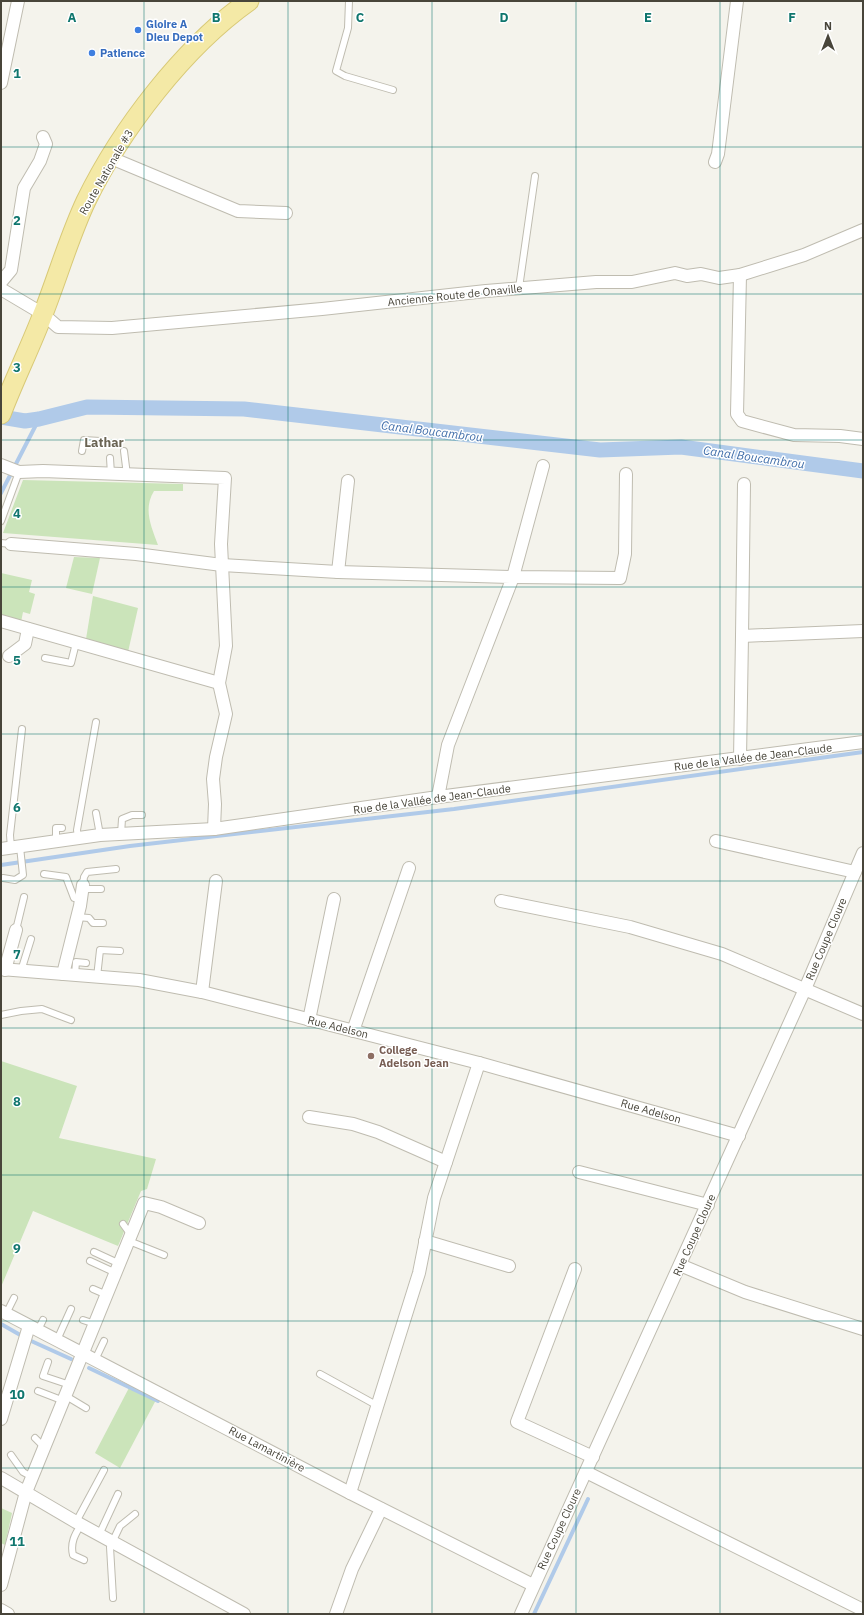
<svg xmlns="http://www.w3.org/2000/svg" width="864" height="1615" viewBox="0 0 864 1615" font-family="'IBM Plex Sans',sans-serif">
<rect width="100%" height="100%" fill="#f4f3ec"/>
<!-- green -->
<g fill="#cbe4ba">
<path d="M23,480L183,484V491H154C143,509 151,526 158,545L3,533Z"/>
<path d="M74,557L100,558L92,594L66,588Z"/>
<path d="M1,573L32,580L29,592L35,594L30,614L23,612L21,622L1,615Z"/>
<path d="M93,596L138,608L128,652L86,639Z"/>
<path d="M1,1061L77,1086L59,1138L156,1159L147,1189L141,1191L118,1246L33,1211L1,1287Z"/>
<path d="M131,1384L157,1398L120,1468L95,1453Z"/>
<path d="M1,1508L12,1513L5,1545L1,1543Z"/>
</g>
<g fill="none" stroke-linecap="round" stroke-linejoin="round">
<!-- stream -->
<g stroke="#b0cae9" stroke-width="4">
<path d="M1,493L39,419"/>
<path d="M1,865L130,846L454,809L863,752"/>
<path d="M1,1324L29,1340L71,1359"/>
<path d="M89,1368L158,1401"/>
<path d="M534,1614L588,1499"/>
</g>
<!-- canal -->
<path stroke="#b0cae9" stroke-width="15" d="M1,417L25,421L39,419L87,407L244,409L600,450L681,447L863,471"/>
<defs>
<g id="service">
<path d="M349,1L348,28L336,71L345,76L393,90"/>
<path d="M519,288L535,176"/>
<path d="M82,451L84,440L100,441"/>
<path d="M124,451L127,475"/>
<path d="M110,458L111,474"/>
<path d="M1,521L19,472"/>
<path d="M1,543L11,544"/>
<path d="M45,658L71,663L76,643"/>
<path d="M96,813L100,835"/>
<path d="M121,834L122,819L132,815H142"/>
<path d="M78,838L77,830L96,722"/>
<path d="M56,841V828H62"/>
<path d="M11,848L10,835L22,729"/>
<path d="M44,874L66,877L74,898L81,899"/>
<path d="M3,878L15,880L23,875L20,847"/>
<path d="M83,885L84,877L87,872L116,869"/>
<path d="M82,889H101"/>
<path d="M77,917L89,918L93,923H103"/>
<path d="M16,930L24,897"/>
<path d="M21,971L31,939"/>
<path d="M75,975L76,962L86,963"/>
<path d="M97,977L100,950L120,951"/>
<path d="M1,1015L21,1011L42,1009L71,1020"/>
<path d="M123,1224L131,1235"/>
<path d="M129,1241L164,1255"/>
<path d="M94,1252L120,1264"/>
<path d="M90,1261L116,1273"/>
<path d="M93,1289L107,1295"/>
<path d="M6,1314L14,1298"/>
<path d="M83,1320L95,1324"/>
<path d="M38,1330L43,1320"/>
<path d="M57,1340L71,1309"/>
<path d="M95,1360L104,1341"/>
<path d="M48,1362L43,1376L70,1385"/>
<path d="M320,1374L378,1406"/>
<path d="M38,1391L64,1401"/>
<path d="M66,1396L86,1408"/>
<path d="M35,1438L41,1444L45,1445"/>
<path d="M11,1455L23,1472L32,1477"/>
<path d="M76,1522L104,1470"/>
<path d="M81,1525C75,1534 70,1543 73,1555L84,1560"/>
<path d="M99,1535L118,1494"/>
<path d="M113,1598L110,1547L120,1526L135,1514"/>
</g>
<g id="minor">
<path d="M1,83L18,1"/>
<path d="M111,158L238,211L286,213"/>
<path d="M715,162L718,154L737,1"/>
<path d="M740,275L737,414L742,421L794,435L840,436L863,439"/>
<path d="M1,282L11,270L24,188L40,161L46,144L43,137"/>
<path d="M1,289L43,314L58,327L112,328L322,309L486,291L596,282H632L675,273L687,276L701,274L719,278L740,275L804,255L863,230"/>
<path d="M1,465L19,472L43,471L225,478L221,544L226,646L219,683L226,714L216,757L213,779L215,804L214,829"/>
<path d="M543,466L513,577L620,578L625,554L626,474"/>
<path d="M11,544L136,554L222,565L338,572L513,577L448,745L438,797"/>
<path d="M338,572L348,481"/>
<path d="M1,621L219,683"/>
<path d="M742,636L744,484"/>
<path d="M9,656L25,644L28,629"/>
<path d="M740,759L742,636L863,631"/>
<path d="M716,841L855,872"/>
<path d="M1,849L100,835L214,829L438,797L863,742"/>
<path d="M501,901L630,927L722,954L863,1014"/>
<path d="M1,969L139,980L202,992L479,1063L739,1136"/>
<path d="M5,970L16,930"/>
<path d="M63,974L80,906L83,885"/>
<path d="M202,992L216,881"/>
<path d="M309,1020L334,899"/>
<path d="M353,1031L409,868"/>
<path d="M309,1117L353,1124L378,1132L446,1162"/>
<path d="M579,1172L708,1205"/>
<path d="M425,1241L509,1266"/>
<path d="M680,1265L745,1292L863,1329"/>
<path d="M575,1269L517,1422L593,1457"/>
<path d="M1,1311L350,1493L533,1585"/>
<path d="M1,1419L29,1326"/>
<path d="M586,1472L863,1610"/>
<path d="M1,1478L76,1522L244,1614"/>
<path d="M350,1493L419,1273L434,1198L479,1063"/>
<path d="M1,1585L26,1492L144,1203L161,1207L199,1223"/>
<path d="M1,1610L8,1614"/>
<path d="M336,1614L352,1569L381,1509"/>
<path d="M521,1614L805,989L863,853"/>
</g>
<path id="primary" d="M1,414C14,380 30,348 43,314C58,276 69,237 86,201C121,129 184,47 249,1"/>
</defs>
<!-- service casing -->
<use href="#service" stroke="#bfbcb0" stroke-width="8"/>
<!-- minor casing -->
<use href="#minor" stroke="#bfbcb0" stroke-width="14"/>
<!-- primary casing -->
<use href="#primary" stroke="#d8c977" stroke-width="21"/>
<!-- service -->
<use href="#service" stroke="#fff" stroke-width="6"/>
<!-- minor -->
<use href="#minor" stroke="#fff" stroke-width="12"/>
<!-- primary -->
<use href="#primary" stroke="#f4e9a6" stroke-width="19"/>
</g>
<!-- grid -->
<path fill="none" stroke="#0f766e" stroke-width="1" stroke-opacity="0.55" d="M144,1V1614M288,1V1614M432,1V1614M576,1V1614M720,1V1614M1,147H863M1,294H863M1,440H863M1,587H863M1,734H863M1,881H863M1,1028H863M1,1175H863M1,1321H863M1,1468H863"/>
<!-- markers -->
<g fill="#3f7fe0" stroke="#fff" stroke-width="1.5">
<circle cx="138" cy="30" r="4"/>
<circle cx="92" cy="53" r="4"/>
</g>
<circle fill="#8d6e63" stroke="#fff" stroke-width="1.5" cx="371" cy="1056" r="4"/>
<g text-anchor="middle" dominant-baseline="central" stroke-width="3" stroke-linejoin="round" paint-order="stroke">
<!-- shop labels -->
<g font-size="11" font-weight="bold" fill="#366cbe" stroke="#fff" text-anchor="start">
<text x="146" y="24">Gloire A<tspan x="146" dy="13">Dieu Depot</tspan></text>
<text x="100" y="53">Patience</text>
</g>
<!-- street labels -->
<g font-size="11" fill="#48453a" stroke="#fff">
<text transform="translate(106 172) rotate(-60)">Route Nationale #3</text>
<text transform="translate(455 295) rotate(-6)">Ancienne Route de Onaville</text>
<text transform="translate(753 757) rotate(-7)">Rue de la Vallée de Jean-Claude</text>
<text transform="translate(432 799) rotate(-8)">Rue de la Vallée de Jean-Claude</text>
<text transform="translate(826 939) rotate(-67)">Rue Coupe Cloure</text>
<text transform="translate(338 1027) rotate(14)">Rue Adelson</text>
<text transform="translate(651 1111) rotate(16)">Rue Adelson</text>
<text transform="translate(694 1235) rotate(-66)">Rue Coupe Cloure</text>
<text transform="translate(267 1449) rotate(28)">Rue Lamartinière</text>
<text transform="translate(559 1529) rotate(-65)">Rue Coupe Cloure</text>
</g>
<!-- education labels -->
<g font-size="11" font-weight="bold" fill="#785e54" stroke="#fff" text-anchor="start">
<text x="379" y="1050">College<tspan x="379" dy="13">Adelson Jean</tspan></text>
</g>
<!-- water labels -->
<g font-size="12" font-style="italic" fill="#3f6da9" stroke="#fff">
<text transform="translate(432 431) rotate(7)">Canal Boucambrou</text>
<text transform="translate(754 457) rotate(8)">Canal Boucambrou</text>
</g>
<!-- quarter labels -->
<g font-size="13" font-weight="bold" fill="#6a6453" stroke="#fff">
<text x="104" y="442">Lathar</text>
</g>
</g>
<g font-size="13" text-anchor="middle" font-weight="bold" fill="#0f766e" stroke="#fff" stroke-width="3" stroke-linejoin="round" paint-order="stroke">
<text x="72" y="22">A</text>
<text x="216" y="22">B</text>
<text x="360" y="22">C</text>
<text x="504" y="22">D</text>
<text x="648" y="22">E</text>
<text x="792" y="22">F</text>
<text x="17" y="78">1</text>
<text x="17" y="225">2</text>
<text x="17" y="372">3</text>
<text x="17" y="518">4</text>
<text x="17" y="665">5</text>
<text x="17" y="812">6</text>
<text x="17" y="959">7</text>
<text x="17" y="1106">8</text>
<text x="17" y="1253">9</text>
<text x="17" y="1399">10</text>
<text x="17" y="1546">11</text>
</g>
<!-- border -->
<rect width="864" height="1615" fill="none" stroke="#48453a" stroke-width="4"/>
<!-- north arrow -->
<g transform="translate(828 36)" stroke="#ffffff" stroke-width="3" paint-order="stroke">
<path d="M0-3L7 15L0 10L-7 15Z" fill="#48453a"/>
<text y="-6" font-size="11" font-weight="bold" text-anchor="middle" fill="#48453a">N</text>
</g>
</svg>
